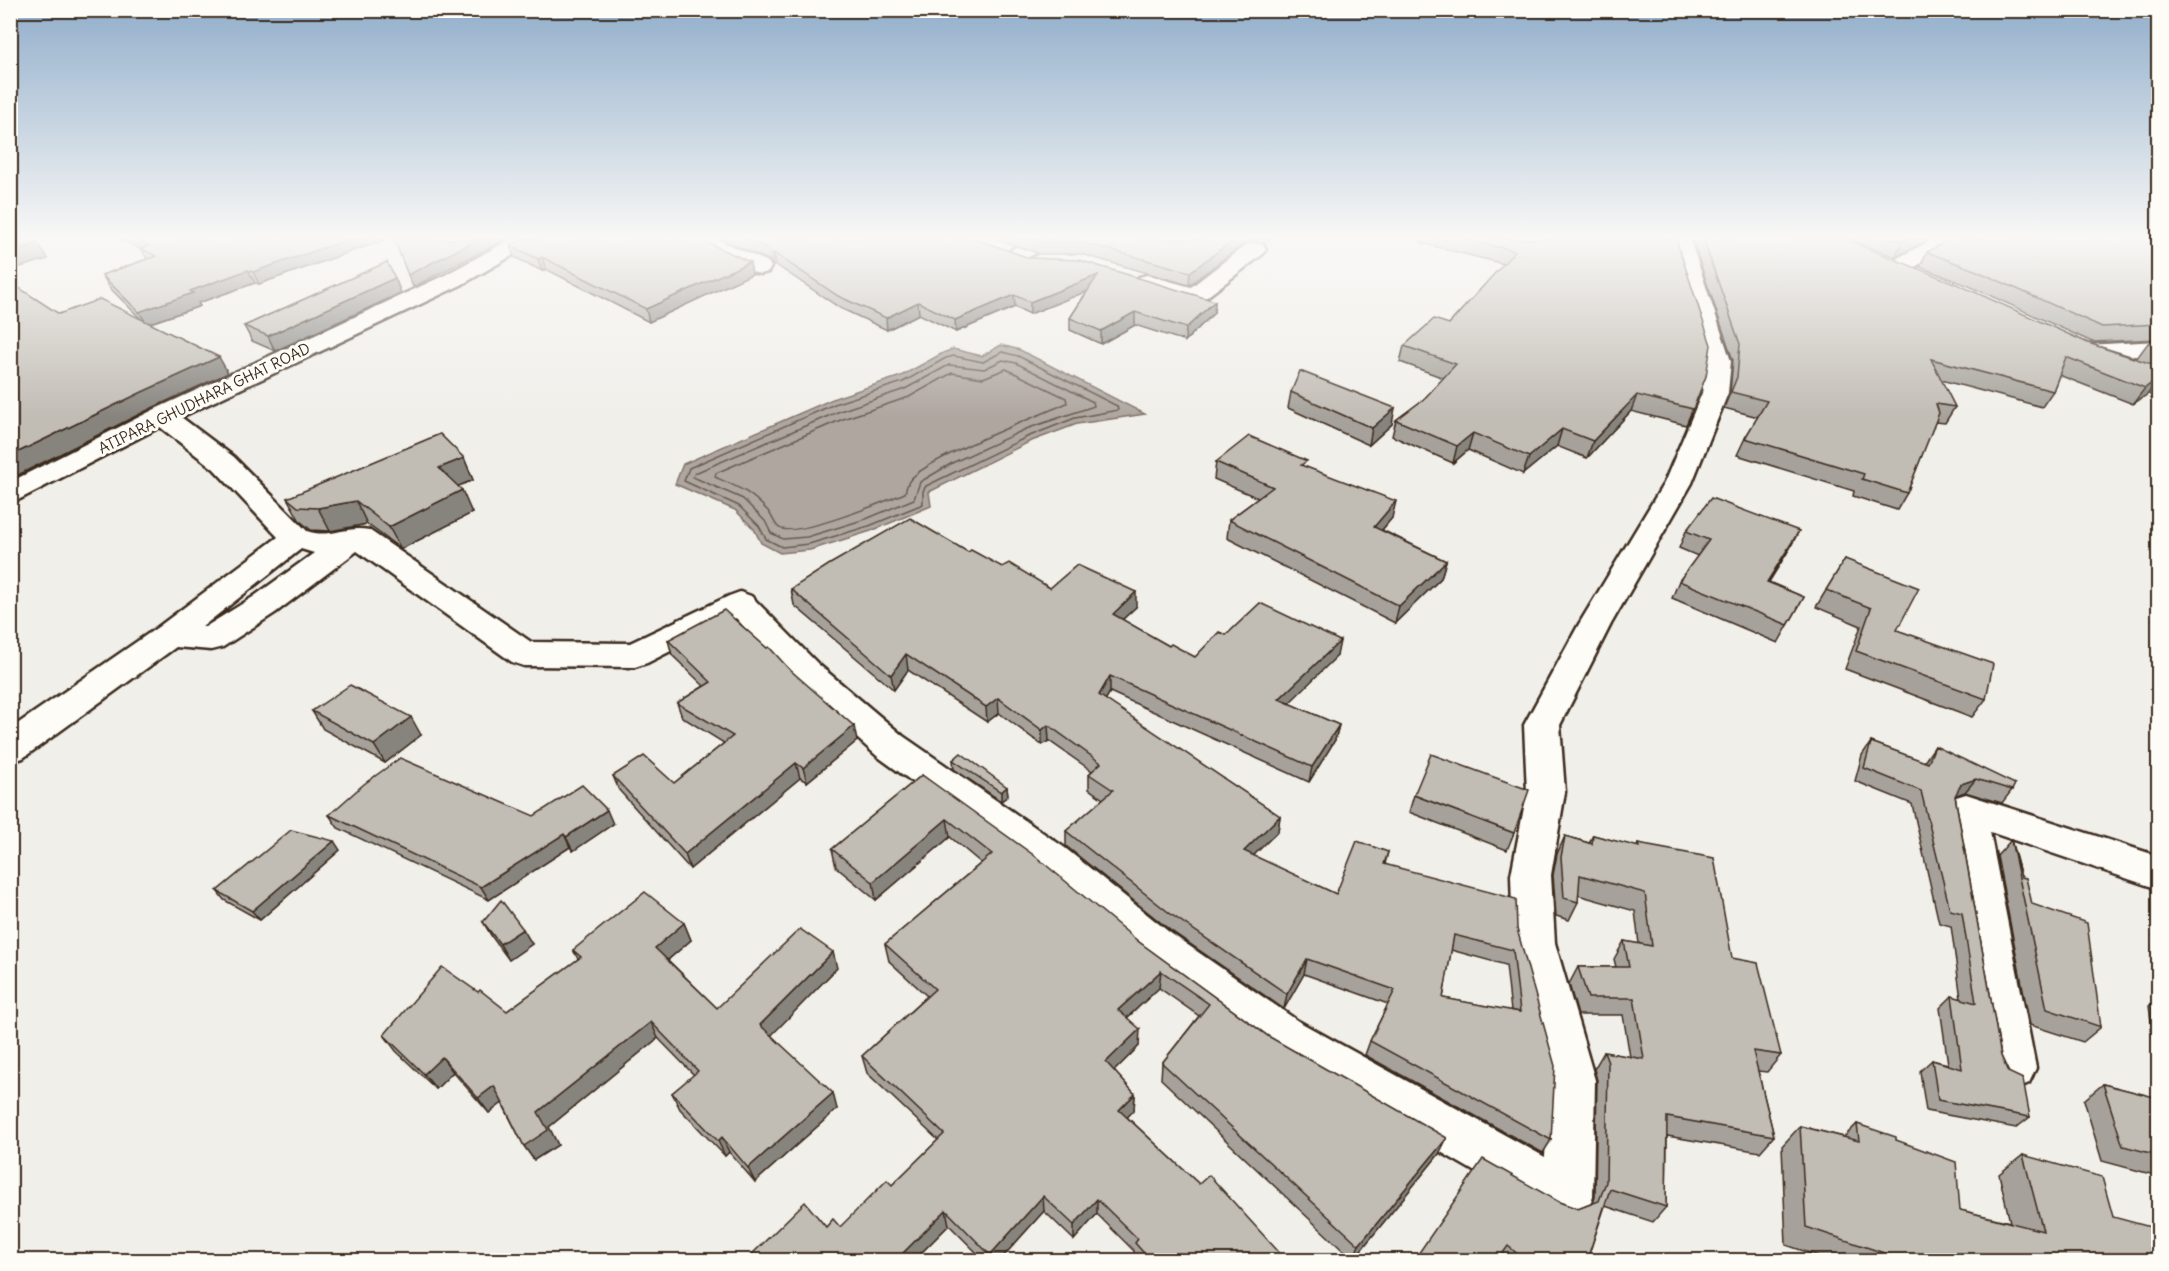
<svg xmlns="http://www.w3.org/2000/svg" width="2169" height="1271" viewBox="0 0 2169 1271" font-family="Delius,sans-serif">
<rect width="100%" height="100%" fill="#f1efea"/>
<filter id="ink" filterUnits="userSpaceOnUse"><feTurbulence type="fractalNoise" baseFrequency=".0167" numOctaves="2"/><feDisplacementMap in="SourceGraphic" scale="12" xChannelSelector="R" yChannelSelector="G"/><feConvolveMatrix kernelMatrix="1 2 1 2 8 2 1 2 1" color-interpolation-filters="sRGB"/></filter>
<g filter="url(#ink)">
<!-- water -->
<path fill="#aea69f" stroke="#80746b" stroke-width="1.5" d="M1001,345L1020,350L1145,414L1077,424L1029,442L929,492L931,506L871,531L810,550L780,553L761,543L754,529L735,510L675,484L683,464L835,398L901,376L943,353L953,349L982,356Z"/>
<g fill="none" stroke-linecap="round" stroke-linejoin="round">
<!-- shore -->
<g stroke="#695c52" stroke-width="1.5">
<path d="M1002,352L1018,356L1117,406L1118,410L1075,418L1027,437L926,486L923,491V504L869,526L809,544L782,547L766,539L759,526L739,506L684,481L689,468L837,403L903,382L946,358L954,356L983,362Z"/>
<path d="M1003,360L1016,363L1093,402L1094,406L1026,429L954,462L920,482L914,499L866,519L807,537L783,539L771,533L765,521L743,499L693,477L695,473L840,411L905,389L949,365L984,369Z"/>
<path d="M1006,369L1066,398L1067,403C1036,417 927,458 910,480C907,484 906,489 905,493C886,501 792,540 778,527C774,523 772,516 768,511C749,491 740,488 715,477L716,473L843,419L909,397L952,373L983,378Z"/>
</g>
<defs>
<g id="street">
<path d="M511,239H538L534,243L461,285L181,417L234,457L307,531C330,539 346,525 369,530L531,642L630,643L729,596L740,592L751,596L818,664L903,736L1065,848L1169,932L1298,1021L1545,1157L1549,1080L1513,943L1511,875L1527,792L1524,725L1579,624L1664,483L1702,393L1707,361L1668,239H1690L1731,361L1728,393L1692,483L1611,624L1560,725L1565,792L1551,875L1555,943L1595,1080L1593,1197L1586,1215L1568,1222L1550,1215L1266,1051L1139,958L1037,872L877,756L794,682L736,618L647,663L635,667L524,666L512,662L357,551L275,613L223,647L211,650L176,647L23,758L10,762V729L158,627L278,537L214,469L160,427L20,499L10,501V482L153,410L445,275ZM301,549L314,553L253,597L205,627H202Z"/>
<path d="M688,239H716L768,262L771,267L768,272L760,274L752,272L692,243Z"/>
<path d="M1026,239H1052C1043,251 1023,263 1008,260L1005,255Z"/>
<path d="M1934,239H1961L1957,243L1904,273L1896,275L1888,273L1885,268L1888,263Z"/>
<path d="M1255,243L1263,244L1266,249L1263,254L1204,299L1188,301L1139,287L1136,282L1139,277L1147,275L1191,287L1247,244Z"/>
<path d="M2158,341V355L2087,359L2078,357L2075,352L2078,347L2087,345Z"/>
<path d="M1966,794L2158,856V889L1990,832L2036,1068L2029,1083L2013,1090L1997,1083L1990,1068L1947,809L1953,798Z"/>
</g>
</defs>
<!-- street casing -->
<use href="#street" stroke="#3b2a1e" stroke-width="5"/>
<!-- street -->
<use href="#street" fill="#fdfcf7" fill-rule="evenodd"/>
</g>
<!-- wall -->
<g fill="#a6a29b" stroke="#3b2a1e" stroke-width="1.5" fill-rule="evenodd">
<path d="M120,239H387L259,284L255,283L198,303L200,306L150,323L228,373L152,408L59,314L142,320L110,288L102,275L147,259L142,250Z"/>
<path d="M721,239H976L1029,258L1215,301L1214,313L1185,341L1135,325L1101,344L1070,330V318L1087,291L1030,314L1015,307L956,332L919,314L887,330L840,308L776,265L773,266L769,260Z"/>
<path d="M996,239H1270L1265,243L1255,241L1246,242L1189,285L1081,254H1040Z"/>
<path d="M1422,239H1676L1706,376L1686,425L1631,411L1587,458L1557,446L1523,474L1468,450L1453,463L1392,436L1396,420L1424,399L1444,378L1400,362L1404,346L1449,324L1504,264L1421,243Z"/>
<path d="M1692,239H1844L2088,343L2137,358L2148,343L2158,342V397L2148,394L2133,404L2059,375L2053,391L2042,407L1941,380L1955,407L1945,423L1935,422L1907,493L1897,510L1853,496L1854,491L1737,455L1745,438L1758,417L1724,408L1730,393L1733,360Z"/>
<path d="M1849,239H1929L1895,257Z"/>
<path d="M2158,239V339L2092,342L1969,286L1920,267L1927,252Z"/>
<path d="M510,245L752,274L649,322L546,269L542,271L514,257Z"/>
<path d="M395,278L401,293L275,351L252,341L244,326Z"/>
<path d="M1291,392L1392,424L1369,445L1288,408Z"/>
<path d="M464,458L473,480L458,486L472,513L401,549L367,524L330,531L311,530L300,521L287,498Z"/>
<path d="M1216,462L1306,467L1392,518L1382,530L1446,561L1441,578L1395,623L1227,538L1229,520L1258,498L1214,479Z"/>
<path d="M1686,531L1790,548L1769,582L1804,597L1778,643L1672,598L1679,581L1698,556L1679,548Z"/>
<path d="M968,552L1050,588L1136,607L1122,620L1169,646L1195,657L1226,635L1337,656L1288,703L1339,725L1335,740L1309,782L1110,692L1105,700L1280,816L1278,831L1253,856L1336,894L1388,852L1385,864L1517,929L1551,1140L1543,1153L1365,1055L1370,1041L1388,1004L1304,974L1284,1009L1170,930L1066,846V831L1103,799L1089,789V774L1092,771L1049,741L1042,745L999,713L987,722L908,670L894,690L794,605L791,589ZM1451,950L1506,965L1511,1011L1443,998Z"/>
<path d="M1845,559L1897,630L1986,699L1972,717L1845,669L1861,626L1816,607Z"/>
<path d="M668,640L857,741L807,782L800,778L690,869L619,790L613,776L674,783L724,743L682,717L677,703L704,686L672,655Z"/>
<path d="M312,711L421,735L385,763L323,729Z"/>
<path d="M1871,742L1924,762L1935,746L2012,790L2002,803L1965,792L1955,795V796L2001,1056L2030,1117L2016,1128L1926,1111L1920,1071L1932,1060L1948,1064L1940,1008L1952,996L1961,999L1951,926L1939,923L1912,804L1855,781L1862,755Z"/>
<path d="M953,760L1007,787L1008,796L1001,801L954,769Z"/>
<path d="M922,775L1139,942L1268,1036L1439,1154L1353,1260L1161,1079L1162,1063L1199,1016L1159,988L1127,1018L1139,1046L1114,1071L1135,1094L1134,1110L1127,1117L1199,1184L1286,1260H1136L1134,1257V1251L1097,1214L1074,1240L1044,1211L1000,1260H984L949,1225L914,1260H746L826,1227H840L892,1185L938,1140L867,1073L862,1056L927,996L889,961L885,944L981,863L950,837L876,900L836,867L832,849Z"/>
<path d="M1414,795L1514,833L1507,850L1409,812Z"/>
<path d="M329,815L534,816L613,824L573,851L570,847L489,900L338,828Z"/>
<path d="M1593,835L1637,847L1638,844L1732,958L1781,1055L1767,1072L1758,1071L1774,1136L1760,1152L1667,1136L1666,1207L1653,1222L1605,1206L1587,1260H1414L1559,1202L1578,1209L1593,1203L1595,1197L1597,1080L1594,1069L1604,1052L1630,1057L1623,1015H1578L1569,984L1578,967H1616L1614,959L1624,941L1639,944L1635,911L1578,895V902L1569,920L1556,916L1553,875L1557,854L1565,836L1589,843Z"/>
<path d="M2011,840L2021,877L2032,904L2101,1027L2083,1042L2030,1025L1997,856Z"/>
<path d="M340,850L260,920L224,900L217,891Z"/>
<path d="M483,922L532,944L509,960L492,937Z"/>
<path d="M684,923L691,940L668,960L717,1008L837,968L771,1035L837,1109L755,1182L729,1152L725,1156L680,1109L672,1093L694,1075L658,1038L549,1127L558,1145L534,1160L524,1146L502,1103L489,1113L453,1072L436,1089L396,1051L384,1035L507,1011L578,959L573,950Z"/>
<path d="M2158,998V1053L2155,1051L2149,1006Z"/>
<path d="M2103,1084L2158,1098V1176L2102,1161L2084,1100Z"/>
<path d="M1857,1124L1896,1140L1960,1210L2010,1222L1999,1174L2023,1155L2113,1217L2158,1260H1830L1786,1245L1782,1146L1800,1126L1844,1137Z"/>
</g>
<!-- shaded-wall -->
<g fill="#87847e" stroke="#3b2a1e" stroke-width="1.5">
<path d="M349,239H387L259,284L253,272Z"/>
<path d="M479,239H506L413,287L408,275Z"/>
<path d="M1235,239H1255V241L1246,242L1189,285L1190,272Z"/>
<path d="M1908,239H1929L1895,257L1902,242Z"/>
<path d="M38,244L48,259L10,270V252Z"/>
<path d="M774,253L776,265L773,266L771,254Z"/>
<path d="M542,257L546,269L542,271L538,259Z"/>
<path d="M750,262L752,274L649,322L646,309Z"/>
<path d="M248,270L255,283L198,303L200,306L147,324L139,312L190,291Z"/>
<path d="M1098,275V287L1030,314V302Z"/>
<path d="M395,278L401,293L275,351L268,336Z"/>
<path d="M1014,295L1015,307L956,332L955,320Z"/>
<path d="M1215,301L1214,313L1185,341L1186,328Z"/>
<path d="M918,302L919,314L887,330L886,318Z"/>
<path d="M1135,312V325L1101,344V331Z"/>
<path d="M219,357L228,373L152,408L10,479V456L142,392Z"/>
<path d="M2158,379L2148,394L2133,404L2145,388Z"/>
<path d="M1637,395L1631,411L1587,458L1593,441Z"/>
<path d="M1395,408L1392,424L1369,445L1372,428Z"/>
<path d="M1562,429L1557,446L1523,474L1529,457Z"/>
<path d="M1473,433L1468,450L1453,463L1457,446Z"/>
<path d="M464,458L473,480L449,490L439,468Z"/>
<path d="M462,490L472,513L401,549L389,527Z"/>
<path d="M356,501L367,524L330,531L318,508Z"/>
<path d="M1396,501L1392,518L1370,544L1374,527Z"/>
<path d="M1799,531L1790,548L1758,599L1767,582Z"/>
<path d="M1446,561L1441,578L1395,623L1399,606Z"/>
<path d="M1136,592V607L1112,629L1113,614Z"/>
<path d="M1340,641L1337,656L1277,715L1279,699Z"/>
<path d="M906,654L908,670L894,690L891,675Z"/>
<path d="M1110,676V692L1099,711V695Z"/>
<path d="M998,698L999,713L987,722L986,707Z"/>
<path d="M411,717L421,735L385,763L374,745Z"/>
<path d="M1048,725L1049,741L1042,745V730Z"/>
<path d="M1339,725L1335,740L1309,782L1312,767Z"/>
<path d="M854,726L857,741L807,782L803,768Z"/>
<path d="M796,763L800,778L690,869L685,854Z"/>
<path d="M1976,779L1965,792L1951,797L1961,784Z"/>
<path d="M1007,787L1008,796L1001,801V792Z"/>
<path d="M607,810L613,824L573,851L566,837Z"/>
<path d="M1280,816L1278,831L1242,867L1244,851Z"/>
<path d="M947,819L950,837L876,900L873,882Z"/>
<path d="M564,834L570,847L489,900L481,887Z"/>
<path d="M334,841L340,850L260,920L252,911Z"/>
<path d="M684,923L691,940L663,964L655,948Z"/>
<path d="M523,929L532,944L509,960L500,944Z"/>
<path d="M833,952L837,968L766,1041L760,1025Z"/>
<path d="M1307,959L1304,974L1284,1009L1287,994Z"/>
<path d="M1161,971L1159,988L1117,1027L1118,1010Z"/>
<path d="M651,1022L658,1038L549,1127L558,1145L534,1160L524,1146L538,1112Z"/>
<path d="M1140,1029L1139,1046L1106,1079V1062Z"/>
<path d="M442,1057L453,1072L436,1089L424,1074Z"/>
<path d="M494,1086L505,1101L489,1113L478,1098Z"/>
<path d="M833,1093L837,1109L755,1182L748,1168Z"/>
<path d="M1135,1094L1134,1110L1119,1126V1110Z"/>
<path d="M722,1137L729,1152L725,1156L718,1141Z"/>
<path d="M1447,1138L1439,1154L1353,1260L1359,1245Z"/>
<path d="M1043,1196L1044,1211L1000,1260H991L990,1255Z"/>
<path d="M1097,1199V1214L1074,1240V1225Z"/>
<path d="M946,1210L949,1225L914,1260H896Z"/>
</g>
<!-- building -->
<g fill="#c1bcb4" stroke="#3b2a1e" stroke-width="1.5" fill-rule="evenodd">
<path d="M10,239H32L38,244L10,252Z"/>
<path d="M136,239H349L253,272L248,270L190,291L193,293L139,312L102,275L156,256L141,248L149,246Z"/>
<path d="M394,239H479L408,275Z"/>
<path d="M521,239H700L750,262L646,309L542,257L538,259L510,245Z"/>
<path d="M746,239H976L1029,258L1079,260L1215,301L1186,328L1135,312L1101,331L1070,318L1098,275L1030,302L1014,295L955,320L918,302L886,318L838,296L774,253L771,254L767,248Z"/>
<path d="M1031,239H1235L1190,272L1081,242H1040Z"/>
<path d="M1466,239H1676L1711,345L1706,376L1693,409L1637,395L1593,441L1562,429L1529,457L1473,433L1457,446L1396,420L1424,399L1456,364L1404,346L1434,319L1449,324L1515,251Z"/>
<path d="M1703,239H1844L1959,285L2088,343L2158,366V378L2145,388L2066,357L2053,391L1931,359L1955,407L1936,404L1939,413L1907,493L1862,479L1864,474L1745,438L1767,401L1731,392L1737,377L1740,344Z"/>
<path d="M1894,239H1908L1902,242Z"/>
<path d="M1950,239H2158V324L2102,327L1977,271L1927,252Z"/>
<path d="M387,262L395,278L268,336L244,326Z"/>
<path d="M10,282L59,314L100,299L219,357L142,392L10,456Z"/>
<path d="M2158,342V346L2148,343Z"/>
<path d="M1300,371L1395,408L1372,428L1291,392Z"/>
<path d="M440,434L464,458L439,468L462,490L389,527L356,501L318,508L298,507L287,498Z"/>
<path d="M1249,436L1307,461L1301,465L1396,501L1374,527L1446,561L1399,606L1229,520L1273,487L1216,462Z"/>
<path d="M1711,498L1799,531L1767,582L1804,597L1788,625L1679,581L1709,540L1686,531Z"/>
<path d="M910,518L968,552L971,550L1002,567L1009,563L1050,588L1077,565L1136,592L1113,614L1169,646L1171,644L1195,657L1219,632L1226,635L1260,603L1340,641L1279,699L1339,725L1312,767L1110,676L1099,695L1280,816L1244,851L1336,894L1357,841L1388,852L1384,864L1516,899L1517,929L1555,1066L1551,1140L1370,1041L1395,990L1307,959L1287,994L1172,915L1066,831L1113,790L1089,774L1101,763L1048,725L1042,730L998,698L986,707L906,654L891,675L791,589L830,564ZM1454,935L1513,950L1520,1012L1443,998Z"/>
<path d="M1845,559L1919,588L1897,630L1993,664L1986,699L1856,651L1871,608L1826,590Z"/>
<path d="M724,610L767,648L769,647L789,669L854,726L803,768L796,763L685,854L613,776L644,756L674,783L733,736L677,703L711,682L668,640Z"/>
<path d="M350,685L411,717L374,745L312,711Z"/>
<path d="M1871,742L1928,763L1935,746L2015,784L2012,790L1976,779L1961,784L1955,796L2001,1056L2008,1072L2023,1079L2030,1117L1938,1100L1932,1060L1962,1069L1952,996L1976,1003L1962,913L1950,910L1921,791L1864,768Z"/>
<path d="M961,753L1007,787L1001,792L953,760Z"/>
<path d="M1431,754L1529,790L1514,833L1414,795Z"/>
<path d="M400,758L534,816L582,785L607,810L566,837L564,834L481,887L329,815L364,784Z"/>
<path d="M922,775L1035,856L1139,942L1268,1036L1447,1138L1359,1245L1162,1063L1209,1004L1161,971L1118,1010L1140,1029L1106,1062L1135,1094L1119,1110L1199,1184L1209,1175L1286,1260H1150L1135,1243L1138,1239L1097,1199L1074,1225L1043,1196L990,1255L946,1210L896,1260H746L805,1202L826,1227L833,1219L840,1227L887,1180L892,1185L944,1134L862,1056L935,989L885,944L992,854L947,819L873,882L832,849Z"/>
<path d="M291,830L334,841L252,911L217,891Z"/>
<path d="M1593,835L1639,847L1638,844L1714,858L1732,958L1758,963L1781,1055L1753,1051L1774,1136L1667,1117L1666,1207L1610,1189L1587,1260H1525L1508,1246L1498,1260H1414L1483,1159L1559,1202L1578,1209L1599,1201L1606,1182L1608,1063L1604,1052L1644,1059L1634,998H1588L1578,967H1629L1624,941L1652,946L1645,893L1580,875L1578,902L1564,898L1561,857L1565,836L1592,844Z"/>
<path d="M2011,840L2021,877L2026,878L2032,904L2087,923L2101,1027L2047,1009Z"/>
<path d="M645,892L684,923L655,948L717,1008L800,929L833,952L760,1025L833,1093L748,1168L722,1137L718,1141L672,1093L698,1071L651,1022L538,1112L548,1130L524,1146L494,1086L478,1098L442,1057L424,1074L384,1035L442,967L478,992L480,990L507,1011L581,957L573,950Z"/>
<path d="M501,900L523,929L500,944L483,922Z"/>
<path d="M2103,1084L2158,1098V1155L2123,1146Z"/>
<path d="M1857,1124L1896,1137V1140L1956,1162L1960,1210L2043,1231L2023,1155L2102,1177L2113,1217L2158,1229V1260H1905L1806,1227L1800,1126L1859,1141Z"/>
</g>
</g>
<!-- sky -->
<linearGradient id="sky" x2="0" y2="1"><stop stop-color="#91aecb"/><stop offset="0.57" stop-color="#f9f8f6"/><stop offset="1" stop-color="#f9f8f6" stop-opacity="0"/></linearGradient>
<rect width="2169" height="417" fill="url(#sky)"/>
<g text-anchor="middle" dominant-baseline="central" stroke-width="6" stroke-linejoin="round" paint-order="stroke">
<!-- far-street labels -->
<g font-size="15" fill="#3b2a1e" stroke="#fdfcf7">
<text transform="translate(204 398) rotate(-26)">ATIPARA GHUDHARA GHAT ROAD</text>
</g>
</g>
<!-- margin -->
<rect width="2169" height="1271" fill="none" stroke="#fdfcf7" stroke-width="36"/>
<rect x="18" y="18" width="2133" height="1235" fill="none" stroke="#3b2a1e" stroke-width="2" filter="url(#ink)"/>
</svg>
